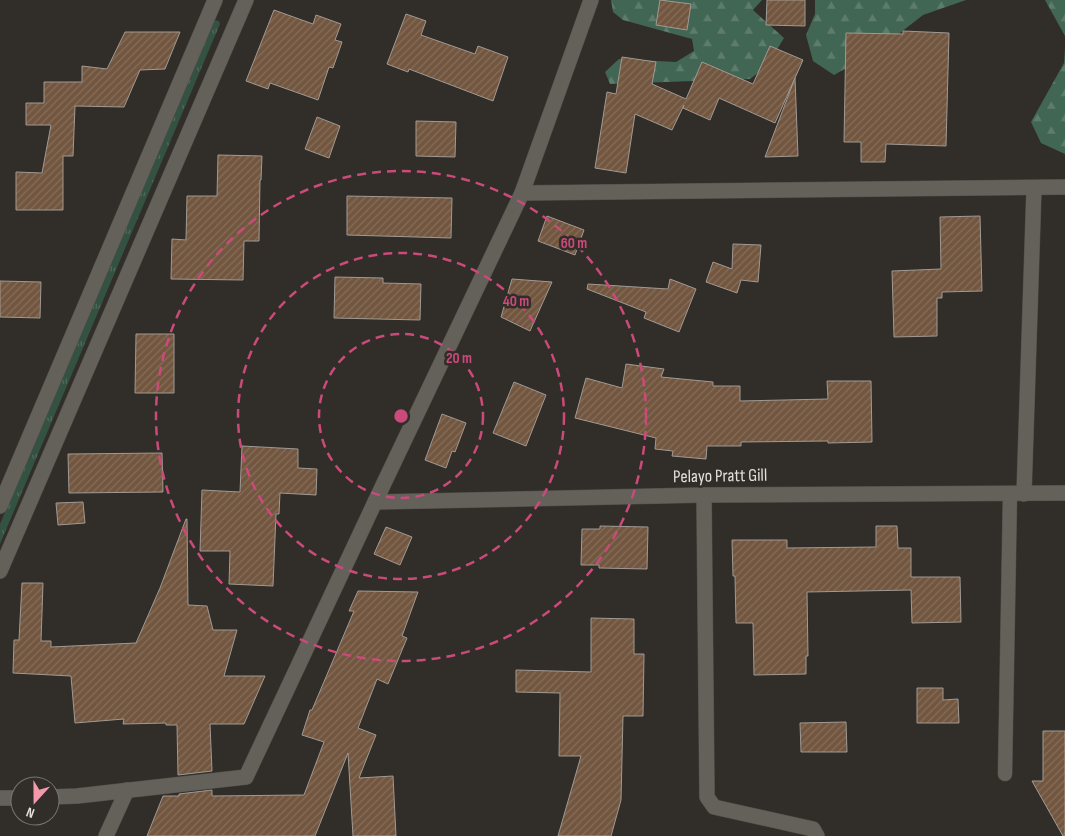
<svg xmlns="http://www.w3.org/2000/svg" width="1065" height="836" viewBox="0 0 1065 836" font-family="'Sofia Sans Condensed',sans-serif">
<defs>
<pattern id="grass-tufts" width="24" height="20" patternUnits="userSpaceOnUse" patternTransform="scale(1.25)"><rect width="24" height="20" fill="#335242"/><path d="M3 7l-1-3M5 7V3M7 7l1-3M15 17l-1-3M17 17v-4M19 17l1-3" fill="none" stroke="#506b5d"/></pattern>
<pattern id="forest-firs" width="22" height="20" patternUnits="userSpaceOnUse" patternTransform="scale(1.25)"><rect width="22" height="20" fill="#426654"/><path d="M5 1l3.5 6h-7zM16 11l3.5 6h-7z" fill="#5d7c6c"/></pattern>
<pattern id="building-hatch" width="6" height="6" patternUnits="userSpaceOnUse" patternTransform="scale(1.25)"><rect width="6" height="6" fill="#72563f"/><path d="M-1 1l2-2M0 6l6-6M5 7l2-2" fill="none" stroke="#866e5a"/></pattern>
</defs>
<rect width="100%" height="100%" fill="#312d28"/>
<!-- grass -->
<path fill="url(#grass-tufts)" d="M214,20L219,21L220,24L0,544V524Z"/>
<!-- forest -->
<g fill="url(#forest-firs)">
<path d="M611,0H762L753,10L784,38L767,66L750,79L610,84L605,72L619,59L676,62L694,51L692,39L623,20L613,12Z"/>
<path d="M815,0H1007H966L923,15L878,50L834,75L813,61L806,35L815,14Z"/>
<path d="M1045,0H1065V36Z"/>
<path d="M1065,48V154L1041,143L1031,122L1064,63Z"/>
</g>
<!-- building -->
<g fill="url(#building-hatch)" stroke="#a19a94">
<path d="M660,0L691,4L687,30L656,25Z"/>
<path d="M767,0H805V26L766,25Z"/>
<path d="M274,10L313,24L316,15L341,24L335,40L342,42L333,68L329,67L318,100L270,83L268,89L246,81Z"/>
<path d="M406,14L426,21L421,35L475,54L478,46L508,57L493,101L409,69L408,72L387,64Z"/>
<path d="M903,31L949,33L946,146L886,144L885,162H861V142H844L846,33L903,34Z"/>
<path d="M125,32H180L165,69L140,70L124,107L75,106L73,156H63V210H16V172L42,173L51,125H26V103H44V82H82V66L107,69Z"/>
<path d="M770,46L803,60L775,123L719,98L710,120L683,108L684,105L672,130L635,114L626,173L595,168L607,92L616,94L622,57L656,62L652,84L686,99L702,62L753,84Z"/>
<path d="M795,78L798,156L765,157Z"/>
<path d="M317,117L340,126L329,158L305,149Z"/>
<path d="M416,121L456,122L455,157L416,156Z"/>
<path d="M218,155L262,156L261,180H260L259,241H244L243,280L171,279L172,239L186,240L187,196H217Z"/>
<path d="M347,196L452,198L451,238L347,235Z"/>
<path d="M547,216L584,230L575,255L538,241Z"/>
<path d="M980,216L982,291L942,292V298H937V336L894,337L892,271L941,269L940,217Z"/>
<path d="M733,244L761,245L758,282L741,280L737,293L706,282L713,262L732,269Z"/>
<path d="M335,277L383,278V283L421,284L420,320L334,318Z"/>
<path d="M512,279L552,282L530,331L501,317Z"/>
<path d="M670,279L696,289L679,332L644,318L646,312L587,289L588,284L668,289Z"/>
<path d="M0,281L41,282L40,318L0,317Z"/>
<path d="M136,334H174V393H135Z"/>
<path d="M626,364L664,369L661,377L713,382V386H740V401L828,399L827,381H871L872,442L828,443V441L741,442V446H707L706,459L672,456L673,451L655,449L656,438L575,418L586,378L622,388Z"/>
<path d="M514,382L546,395L526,446L493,433Z"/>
<path d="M442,414L466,423L455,452L452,451L446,468L425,460Z"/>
<path d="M242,446L298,449V468L317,469L316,495L280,493L279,514H276L273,586L229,584L230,551H200L202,490L240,492Z"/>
<path d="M162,453L163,492L69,493L68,454Z"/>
<path d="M83,502L85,523L58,525L56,503Z"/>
<path d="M186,519H187L188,605L207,606L213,630H237L224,676H265L244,724H210L212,771L178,775L177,725H166V723L123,724L124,719L75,723L71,676L13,673L14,640H19L22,583H43L41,641H51V647L136,643L160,588Z"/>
<path d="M600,526L648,527L647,569L599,568V565H581L582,529H600Z"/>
<path d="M876,526H897L898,548H911V577H960L961,622L912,623L911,590L807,592L808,656H806V674L754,675L753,623H736L735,576H733L732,540H787V548L876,547Z"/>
<path d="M386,527L412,537L400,565L374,554Z"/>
<path d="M358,591L418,592L402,636L407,638L388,684L377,679L358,728L376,735L359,778L393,776L396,836H353L348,753L315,836H147L163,796H179V794L212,790V796L304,795L324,742L302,735L310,710H312L354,611H349Z"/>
<path d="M591,618L634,619V654H644L643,716H623L621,800L611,836H558L581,756H559L560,693L516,692V670L591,672Z"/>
<path d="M917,688H943V700L958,699L959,723H917Z"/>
<path d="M846,722L847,752H801L800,723Z"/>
<path d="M1043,731H1065V836H1063L1032,781H1043Z"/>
</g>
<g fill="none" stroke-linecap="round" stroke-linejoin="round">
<defs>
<path id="lane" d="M1005,774L1010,494"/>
<g id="street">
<path d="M522,193L1065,187"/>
<path d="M1024,494L1034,188"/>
<path d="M704,495L707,797L714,807L813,829L817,836"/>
<path d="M375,502L704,495L1065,493"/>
<path d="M0,506L215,0"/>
<path d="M0,571L246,0"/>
<path d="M50,797L77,796L246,777L375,502L522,193L591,0"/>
<path d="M0,798H20"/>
<path d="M106,836L127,790"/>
</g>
</defs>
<!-- lane casing -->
<use href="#lane" stroke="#4e4b46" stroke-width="15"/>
<!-- street casing -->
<use href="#street" stroke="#4e4b46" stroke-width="16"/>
<!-- lane -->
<use href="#lane" stroke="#64605a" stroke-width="14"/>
<!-- street -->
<use href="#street" stroke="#64605a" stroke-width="15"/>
</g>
<!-- distance rings -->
<g fill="none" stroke="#ca4a7b" stroke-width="2.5" stroke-dasharray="9 6">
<circle cx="401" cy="416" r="82"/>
<circle cx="401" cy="416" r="163"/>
<circle cx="401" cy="416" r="245"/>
</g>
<g text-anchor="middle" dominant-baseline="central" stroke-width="5" stroke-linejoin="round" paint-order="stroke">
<!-- street labels -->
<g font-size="18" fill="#e3e0dc" stroke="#312d28">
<text transform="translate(720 476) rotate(-1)">Pelayo Pratt Gill</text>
</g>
</g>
<circle cx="401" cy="416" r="8" fill="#ca4a7b" stroke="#312d28" stroke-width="2.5"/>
<g font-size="15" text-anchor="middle" font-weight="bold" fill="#ca4a7b" stroke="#312d28" stroke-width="5" stroke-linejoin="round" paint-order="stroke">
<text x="574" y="248">60 m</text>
<text x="516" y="306">40 m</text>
<text x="459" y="363">20 m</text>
</g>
<!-- north arrow -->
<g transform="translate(35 801) rotate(201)"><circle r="24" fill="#312d28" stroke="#787570"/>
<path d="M0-4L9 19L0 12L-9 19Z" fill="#f29aac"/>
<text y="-8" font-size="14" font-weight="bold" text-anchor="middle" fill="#e3e0dc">N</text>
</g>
</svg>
